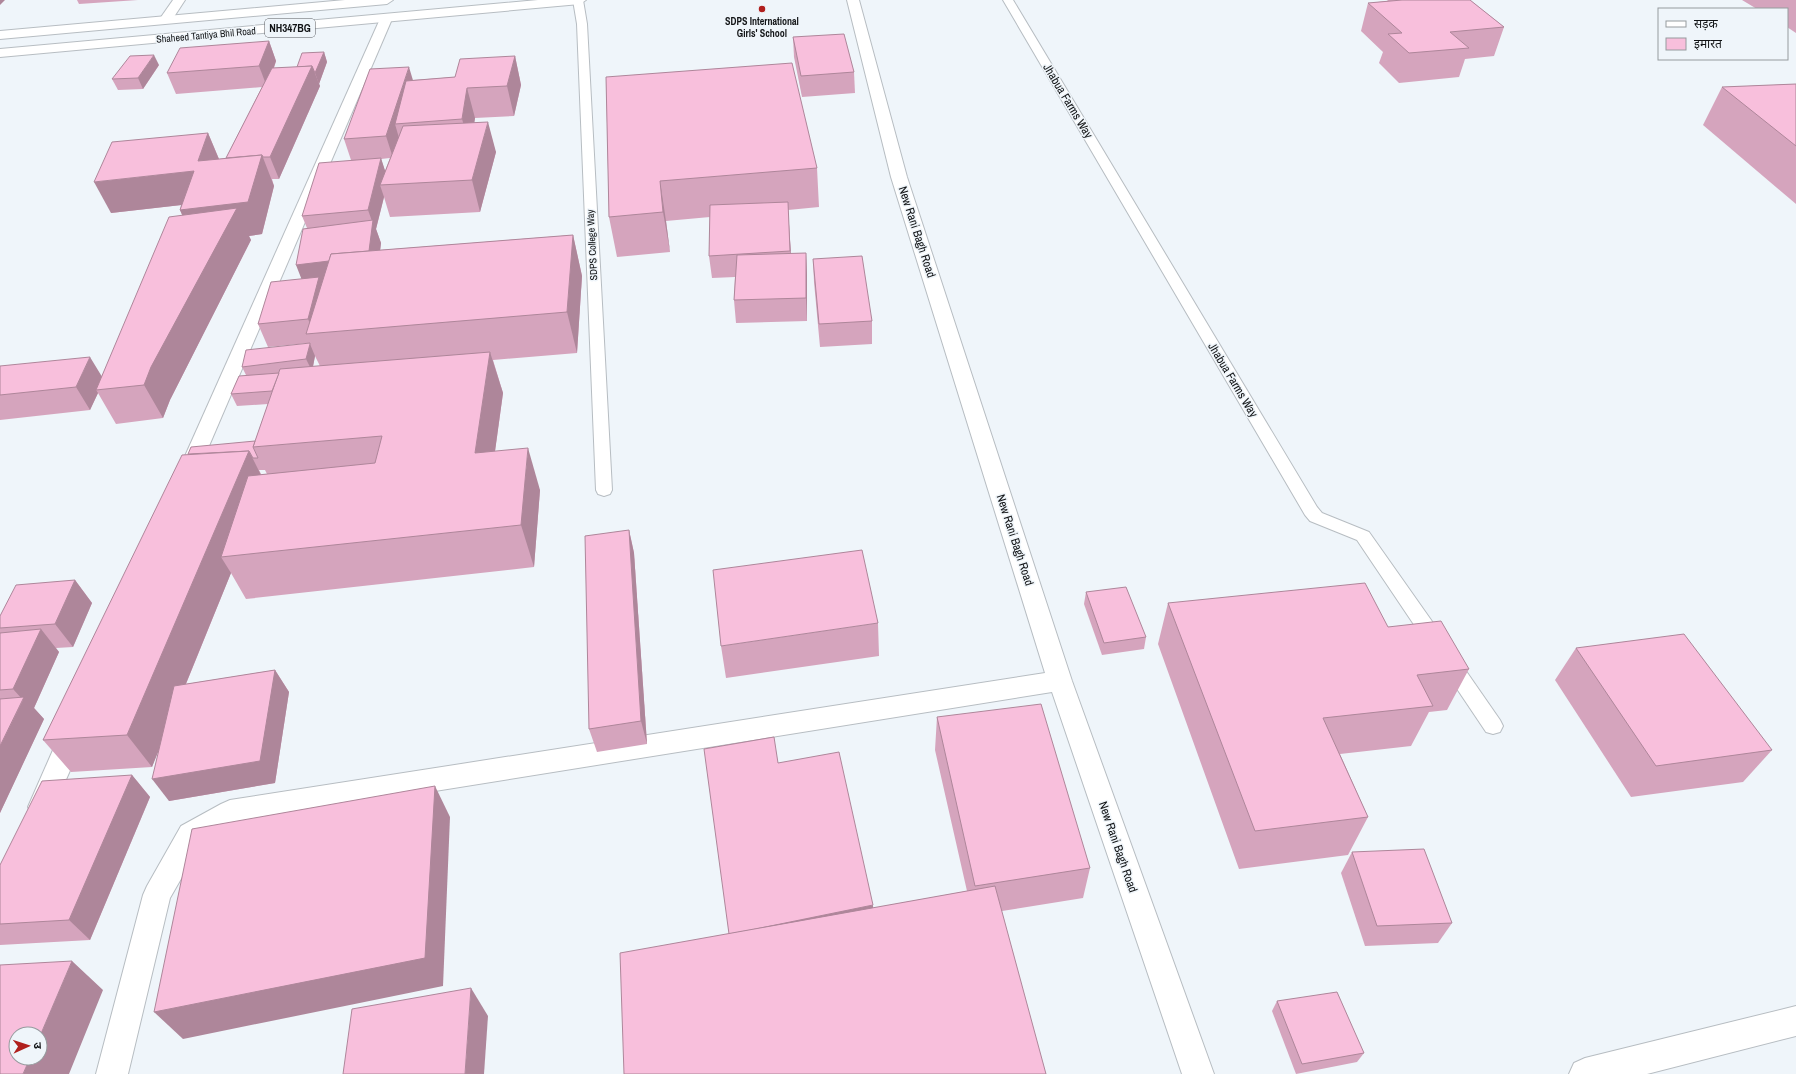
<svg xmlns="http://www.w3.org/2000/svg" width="1796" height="1074" viewBox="0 0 1796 1074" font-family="'Archivo Narrow','Noto Sans Devanagari',sans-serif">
<rect width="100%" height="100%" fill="#eff5fa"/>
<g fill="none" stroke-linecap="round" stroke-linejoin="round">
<defs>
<g id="service">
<path d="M573,0H583L587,24L612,490L610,494L604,496L598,494L596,490L577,24Z"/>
<path d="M1003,0H1013L1317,507L1322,513L1369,532L1443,637L1445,642L1443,647L1436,649L1429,647L1357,540L1310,521L1305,515Z"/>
<path d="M1450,656L1457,658L1500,720L1503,726L1500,732L1493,734L1486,732L1443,668L1441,663L1443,658Z"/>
</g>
<g id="minor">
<path d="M173,0H185L170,23H160L159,20Z"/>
<path d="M847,0H859L907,177L1072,681L1214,1074H1182L1052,692L235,823L201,844L170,898L128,1074H96L143,895L147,886L181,826L221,804L230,800L1045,673L891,177Z"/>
<path d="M386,15L392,19L197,474L194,479L187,481L180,479L177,474L380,19Z"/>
<path d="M73,723L82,727L86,734L54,807L50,815L41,819L32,815L28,807L60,734L64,727Z"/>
<path d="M1796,1006V1036L1647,1074H1569L1574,1063L1585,1058Z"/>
</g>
<g id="primary">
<path d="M345,0H393L387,4L0,39V31Z"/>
<path d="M538,0H586L580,4L0,57V49Z"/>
</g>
</defs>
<!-- service casing -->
<use href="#service" stroke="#b7bdc2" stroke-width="2"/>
<!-- minor casing -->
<use href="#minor" stroke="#b7bdc2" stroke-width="2"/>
<!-- primary casing -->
<use href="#primary" stroke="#b7bdc2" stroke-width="2"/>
<!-- service -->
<use href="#service" fill="#fff" fill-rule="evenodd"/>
<!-- minor -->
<use href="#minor" fill="#fff" fill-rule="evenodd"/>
<!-- primary -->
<use href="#primary" fill="#fff" fill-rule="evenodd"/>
</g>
<!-- wall -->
<g fill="#d5a4bd" fill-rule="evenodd">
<path d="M77,0H138L79,4Z"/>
<path d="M1388,0H1470L1504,27L1494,56L1465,59L1459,77L1399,83L1379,63L1383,52L1361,31L1368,3L1387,1Z"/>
<path d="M1742,0H1796V33L1787,27V9H1757Z"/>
<path d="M793,37L854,72L855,93L802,97L794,57Z"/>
<path d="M269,41L276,61L274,68L297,67L324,52L327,62L319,84L320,86L279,179H272L274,186L262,234L249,236L251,240L170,400L163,418L116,424L98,393L90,410L0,420V366L102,376L182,215L180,210L181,205L111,213L208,133L219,159L226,158L262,87L176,94L167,73Z"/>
<path d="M515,56L521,85L514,116L475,118L474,122L496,152L480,212L390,217L384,197L376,229L381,243L380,250L573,235L582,276L577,353L493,360L503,393L495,451L540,490L534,567L246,599L231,573L186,684L275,670L289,692L275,783L169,801L158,751L152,767L71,772L43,740L188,454L255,441L268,404L237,406L231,394L246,375L242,367L310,343H309L268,347L258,324L302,279L307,228L302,216L351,160L344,139L413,80L455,77ZM390,158L385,171L381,159ZM315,356L320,366L313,367ZM259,470H265L267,474H261Z"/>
<path d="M159,65L143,89L118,90L112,79Z"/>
<path d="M606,77L817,168L819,207L788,210L791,254L806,253L807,276V321L736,323L734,300L735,277L712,278L709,256L710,217L666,221L670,252L617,257L609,217Z"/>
<path d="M1796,84V204L1703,125L1722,87Z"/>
<path d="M813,259L872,321V344L820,347L814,282Z"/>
<path d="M629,530L634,553L647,744L597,752L589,729Z"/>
<path d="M75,580L92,603L73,647L56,648L59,652L34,708L44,719L0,813V616Z"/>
<path d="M1086,592L1146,637L1144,649L1102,655L1084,604Z"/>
<path d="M1168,603L1388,627L1469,669L1447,710L1429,712L1411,746L1340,754L1368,817L1348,855L1239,869L1158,644Z"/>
<path d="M878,623L879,656L726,678L721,646Z"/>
<path d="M1576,648L1772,750L1743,782L1631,797L1555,680Z"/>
<path d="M937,717L1090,868L1083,898L1002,911L729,934L778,763L873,908L967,891L935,750Z"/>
<path d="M132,775L150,797L90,940L0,945V865Z"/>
<path d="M1352,852L1452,923L1438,943L1365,946L1341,873Z"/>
<path d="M1277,1001L1364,1053L1357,1062L1296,1074L1272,1011Z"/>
</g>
<!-- shaded-wall -->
<g fill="#ae869a">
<path d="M0,0H5L0,5Z"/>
<path d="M269,41L276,61L267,87L259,66Z"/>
<path d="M324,52L327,62L319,84L315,73Z"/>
<path d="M154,55L159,65L143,89L138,78Z"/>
<path d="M515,56L521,85L514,116L507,86Z"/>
<path d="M312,66L320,86L279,179L270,157Z"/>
<path d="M409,67L415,87L395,124L399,138L393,158L386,136Z"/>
<path d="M467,88L475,118L471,149L462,119Z"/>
<path d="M488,122L496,152L480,212L472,180Z"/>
<path d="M208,133L221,164L198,161Z"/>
<path d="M262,155L274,186L262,234L249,236L251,240L170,400L163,418L144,385L195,242L180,210Z"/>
<path d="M381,158L388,180L380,185L384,197L376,229L381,243L377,279L314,333L308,319L305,288L296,265L373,224L368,210Z"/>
<path d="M194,171L208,202L111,213L94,182Z"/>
<path d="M660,181L666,221L670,252L663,212Z"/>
<path d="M788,202L789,224L792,274L790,251Z"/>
<path d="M573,235L582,276L577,353L567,312Z"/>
<path d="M806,253L807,276V321L806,298Z"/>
<path d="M310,344L315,356L312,371L306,359Z"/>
<path d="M490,352L503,393L489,495L475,453Z"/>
<path d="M90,357L104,380L96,390L98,393L90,410L76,387Z"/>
<path d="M528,448L540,490L534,567L521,525Z"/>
<path d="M249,451L266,485L221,557L231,573L152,767L127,735Z"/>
<path d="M629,530L634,553L647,744L641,721Z"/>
<path d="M75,580L92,603L73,647L55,624Z"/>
<path d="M41,629L59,652L34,708L44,719L0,813V746L23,700L13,689Z"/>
<path d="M275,670L289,692L275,783L169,801L152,779Z"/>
<path d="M132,775L150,797L90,940L69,920Z"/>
<path d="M435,786L450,817L443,986L183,1039L154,1012Z"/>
<path d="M873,905L874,934H729Z"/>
<path d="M72,961L103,990L69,1074H23L30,1058H40V1036Z"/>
<path d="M471,988L488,1016L484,1074H465Z"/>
</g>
<!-- building -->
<g fill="#f8bfdc" stroke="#ae869a">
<path d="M1402,0H1470L1504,27L1450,32L1469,48L1409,53L1388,34L1402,33L1368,3Z"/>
<path d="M844,34L854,72L801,76L793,37Z"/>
<path d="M269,41L259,66L167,73L180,48Z"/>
<path d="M324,52L315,73L312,66L297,67L302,53Z"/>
<path d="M154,55L138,78L112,79L130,56Z"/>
<path d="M515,56L507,86L467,88L462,119L395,124L406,81L455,77L460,59Z"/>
<path d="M792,63L817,168L660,181L663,212L609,217L606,77Z"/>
<path d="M312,66L270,157H263L262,155L226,158L272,68Z"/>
<path d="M409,67L386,136L344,139L370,69Z"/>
<path d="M1796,84V146L1722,87Z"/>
<path d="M488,122L472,180L380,185L403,126Z"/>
<path d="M208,133L198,161L262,155L248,202L180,210L194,171L94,182L112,142Z"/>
<path d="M381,158L368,210L302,216L319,163Z"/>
<path d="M788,202L790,251L709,256L710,205Z"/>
<path d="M237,208L151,367L144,385L96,390L169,217Z"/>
<path d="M373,220L369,251L331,254L329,261L296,265L303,229Z"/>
<path d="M573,235L567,312L306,334L331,254Z"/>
<path d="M806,253V298L734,300L737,255Z"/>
<path d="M862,256L872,321L819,324L813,259Z"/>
<path d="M319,277L308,319L258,324L271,282Z"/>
<path d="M310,343V344L306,359L242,367L246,350Z"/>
<path d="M490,352L475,453L528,448L521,525L221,557L248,476L375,463L382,436L253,447L280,369Z"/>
<path d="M90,357L76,387L0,395V366Z"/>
<path d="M279,373L272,391L231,394L239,376Z"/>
<path d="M255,441L253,447L258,458H253L249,451L188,454L191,447Z"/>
<path d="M249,451L127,735L43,740L182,455Z"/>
<path d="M629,530L641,721L589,729L585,536Z"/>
<path d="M862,550L878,623L721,646L713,570Z"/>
<path d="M75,580L55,624L0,628V616L16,585Z"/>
<path d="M1365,583L1388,627L1441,621L1469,669L1417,675L1433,706L1323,718L1368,817L1255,831L1168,603Z"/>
<path d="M1126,587L1146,637L1104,643L1086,592Z"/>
<path d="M41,629L13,689L0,690V633Z"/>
<path d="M1684,634L1772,750L1656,766L1576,648Z"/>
<path d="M275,670L260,761L152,779L174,686Z"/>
<path d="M24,697L0,746V699Z"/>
<path d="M1041,704L1090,868L975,886L937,717Z"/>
<path d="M774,737L778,763L839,752L873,905L751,930L729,934L704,749Z"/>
<path d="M132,775L69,920L0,924V865L42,781Z"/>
<path d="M435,786L425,958L154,1012L192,829Z"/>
<path d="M1424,849L1452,923L1377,926L1352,852Z"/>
<path d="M995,886L1046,1074H624L620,953Z"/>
<path d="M72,961L40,1036V1034H16V1058H30L23,1074H0V965Z"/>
<path d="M471,988L465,1074H343L352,1009Z"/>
<path d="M1337,992L1364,1053L1302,1064L1277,1001Z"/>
</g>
<!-- markers -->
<circle fill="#b01f1d" stroke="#eff5fa" stroke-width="1.5" cx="762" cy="9" r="4"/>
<g text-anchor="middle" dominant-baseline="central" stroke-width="3" stroke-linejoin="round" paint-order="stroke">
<!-- far-poi labels -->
<g font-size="10" font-weight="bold" fill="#111315" stroke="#eff5fa">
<text x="762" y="21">SDPS International<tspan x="762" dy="12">Girls' School</tspan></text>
</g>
<!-- far-street labels -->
<g font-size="10" fill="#111315" stroke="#eff5fa">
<text transform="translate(206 35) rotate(-5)">Shaheed Tantiya Bhil Road</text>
<text transform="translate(592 245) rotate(-93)">SDPS College Way</text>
</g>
<!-- shield labels -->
<rect fill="#eff5fa" stroke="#54575a" stroke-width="1" x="265" y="19" width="50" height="18" rx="3"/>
<g font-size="11" font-weight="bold" fill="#111315">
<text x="290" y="28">NH347BG</text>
</g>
<!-- street labels -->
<g font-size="12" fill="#111315" stroke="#eff5fa">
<text transform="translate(1068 101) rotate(59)">Jhabua Farms Way</text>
<text transform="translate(917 232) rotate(72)">New Rani Bagh Road</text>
<text transform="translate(1233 380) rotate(59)">Jhabua Farms Way</text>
<text transform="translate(1015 540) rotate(72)">New Rani Bagh Road</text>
<text transform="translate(1118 847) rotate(71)">New Rani Bagh Road</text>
</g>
</g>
<!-- legend -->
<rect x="1658" y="8" width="130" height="52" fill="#eff5fa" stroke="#969b9e"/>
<rect x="1666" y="21" width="20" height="6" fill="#ffffff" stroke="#969b9e"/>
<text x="1694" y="28" font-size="12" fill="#111315">सड़क</text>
<rect x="1666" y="38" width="20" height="12" fill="#f8bfdc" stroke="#969b9e"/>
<text x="1694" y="48" font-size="12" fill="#111315">इमारत</text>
<!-- north arrow -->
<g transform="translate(28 1046) rotate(87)"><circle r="19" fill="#eff5fa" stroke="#969b9e"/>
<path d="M0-3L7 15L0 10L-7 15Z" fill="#b01f1d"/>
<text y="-6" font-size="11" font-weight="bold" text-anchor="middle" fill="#111315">उ</text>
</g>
</svg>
